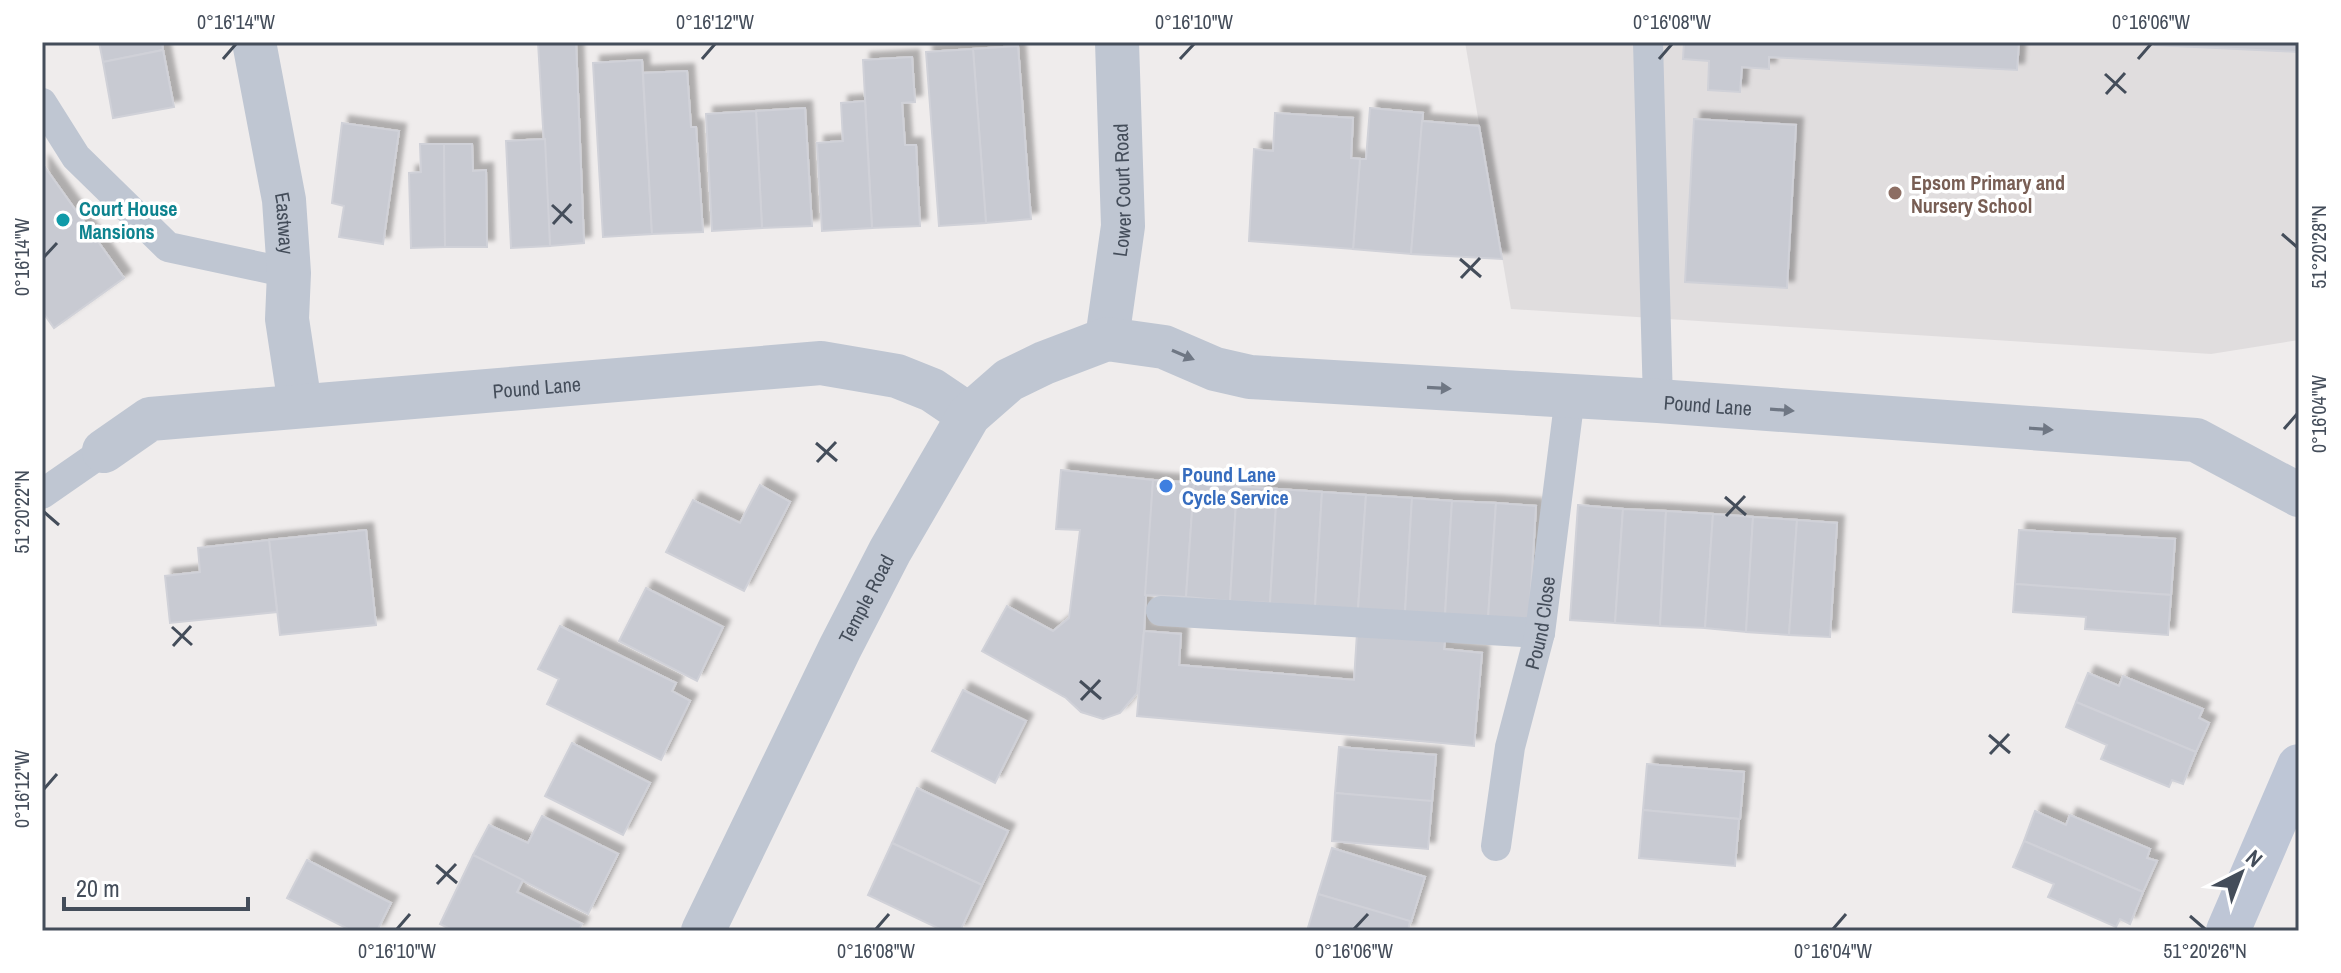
<svg xmlns="http://www.w3.org/2000/svg" width="2341" height="973" viewBox="0 0 2341 973" font-family="'Archivo Narrow',sans-serif">
<defs>
<filter id="shadow"><feDropShadow dx="7" dy="-7" stdDeviation="2" flood-color="#0004"/></filter>
</defs>
<rect width="100%" height="100%" fill="#efecec"/>
<!-- education -->
<path fill="#e0ddde" d="M1465,42H2299V340L2211,354L1511,309Z"/>
<!-- building -->
<g fill="#c8cad2" stroke="#d0d1d8" stroke-width="2" filter="url(#shadow)">
<path d="M99,42H162L163,50L103,62Z"/>
<path d="M538,42H576L584,243L550,246Z"/>
<path d="M1684,42H2019L2017,70L1769,57V69L1742,67L1740,92L1708,90L1709,61L1683,59Z"/>
<path d="M2155,42H2299V52L2155,45Z"/>
<path d="M1018,46L1031,219L986,223L973,49Z"/>
<path d="M973,49L986,223L939,226L926,52Z"/>
<path d="M163,50L174,107L113,118L103,62Z"/>
<path d="M912,57L915,102L902,103L905,145H916L920,226L872,228L863,60Z"/>
<path d="M642,60L652,234L603,237L593,63Z"/>
<path d="M687,71L691,127H696L703,232L652,234L643,73Z"/>
<path d="M865,101L872,228L822,231L817,143L843,141L841,103Z"/>
<path d="M805,108L812,226L762,228L756,111Z"/>
<path d="M1370,108L1423,113L1411,254L1353,249L1360,159H1366Z"/>
<path d="M756,111L762,228L712,231L706,114Z"/>
<path d="M1275,113L1353,118L1351,158L1360,159L1353,249L1249,241L1254,149L1273,151Z"/>
<path d="M1694,119L1796,125L1787,288L1685,282Z"/>
<path d="M1422,121L1479,126L1502,259L1411,254Z"/>
<path d="M342,123L399,131L383,244L339,237L344,206L332,203Z"/>
<path d="M545,139L550,246L511,248L506,141Z"/>
<path d="M420,144H444L445,247L411,248L409,173L421,172Z"/>
<path d="M444,144H472L473,171L486,170L487,247H445Z"/>
<path d="M42,163L124,278L54,328L42,311Z"/>
<path d="M1061,470L1153,480L1144,631L1137,693L1120,713L1103,719L1081,712L1066,698L982,651L1007,606L1053,631L1069,618L1080,530L1056,529Z"/>
<path d="M1153,480L1194,483L1186,597L1145,595Z"/>
<path d="M1194,483L1237,486L1230,601L1186,597Z"/>
<path d="M760,485L790,502L744,591L666,552L693,500L740,523Z"/>
<path d="M1237,486L1277,489L1270,603L1230,601Z"/>
<path d="M1277,489L1322,492L1315,607L1270,603Z"/>
<path d="M1322,492L1366,495L1358,609L1315,607Z"/>
<path d="M1366,495L1412,498L1405,612L1358,609Z"/>
<path d="M1412,498L1452,501L1445,615L1405,612Z"/>
<path d="M1452,501L1496,503L1488,618L1445,615Z"/>
<path d="M1496,503L1536,506L1529,621L1488,618Z"/>
<path d="M1578,505L1623,509L1615,623L1570,620Z"/>
<path d="M1623,509L1666,511L1660,626L1615,623Z"/>
<path d="M1666,511L1713,514L1705,628L1660,626Z"/>
<path d="M1713,514L1753,517L1746,632L1705,628Z"/>
<path d="M1753,517L1797,520L1789,635L1746,632Z"/>
<path d="M1797,520L1837,523L1830,637L1789,635Z"/>
<path d="M366,530L376,625L280,635L269,540Z"/>
<path d="M2019,530L2175,539L2171,595L2015,584Z"/>
<path d="M269,540L277,612L170,623L165,576L200,572L198,548Z"/>
<path d="M2015,584L2171,595L2168,635L2085,629L2086,617L2013,612Z"/>
<path d="M646,588L723,627L697,681L619,641Z"/>
<path d="M560,626L676,683L672,691L690,701L661,760L547,704L559,679L538,669Z"/>
<path d="M1144,631L1181,634L1179,665L1354,680L1357,633L1445,640L1444,649L1482,653L1474,746L1137,716Z"/>
<path d="M2088,673L2119,686L2123,676L2203,709L2199,718L2209,723L2196,752L2076,702Z"/>
<path d="M963,690L1026,721L995,783L932,751Z"/>
<path d="M2076,702L2196,752L2183,784L2172,780L2169,787L2101,759L2107,745L2066,727Z"/>
<path d="M572,743L650,783L623,835L545,796Z"/>
<path d="M1339,747L1436,755L1432,802L1335,793Z"/>
<path d="M1647,764L1744,772L1740,819L1643,810Z"/>
<path d="M917,788L1008,831L982,885L892,843Z"/>
<path d="M1335,793L1432,801L1428,849L1332,841Z"/>
<path d="M1643,810L1739,819L1735,866L1639,858Z"/>
<path d="M2035,811L2066,825L2070,815L2150,849L2147,858L2157,861L2143,892L2024,841Z"/>
<path d="M542,816L618,854L588,914L473,855L489,825L528,843Z"/>
<path d="M2024,841L2143,892L2130,924L2120,919L2116,927L2048,897L2054,884L2013,867Z"/>
<path d="M892,843L982,885L960,931H944L868,895Z"/>
<path d="M1332,848L1425,877L1411,922L1318,894Z"/>
<path d="M473,855L523,880L517,892L582,924L578,931H454L440,924Z"/>
<path d="M307,860L391,903L377,931H352L287,898Z"/>
<path d="M1318,894L1410,921L1408,931H1307Z"/>
</g>
<g fill="none" stroke-linecap="round" stroke-linejoin="round">
<!-- service -->
<g stroke="#bfc6d2" stroke-width="30">
<path d="M1648,42L1658,401"/>
<path d="M42,103L76,157L168,247L289,273"/>
<path d="M42,494L104,451"/>
<path d="M1161,611L1540,633"/>
<path id="s1" d="M1496,846L1510,747L1540,633L1570,396"/>
</g>
<!-- minor -->
<g stroke="#bfc6d2" stroke-width="44">
<path id="s2" d="M254,42L284,200L289,273L287,319L300,405"/>
<path id="s3" d="M1107,339L1123,226L1117,42"/>
<path id="s4" d="M104,451L150,419L821,363L897,376L932,390L969,415"/>
<path id="s5" d="M703,931L840,648L890,551L969,415L1009,380L1044,363L1107,339L1164,347L1215,369L1250,377L1658,401L2196,440L2299,495"/>
</g>
<!-- secondary -->
<path stroke="#bec6d6" stroke-width="44" d="M2228,931L2299,766"/>
</g>
<!-- one-way arrows -->
<defs><path id="oneway-solid" d="M-6-.8H1V-3.2L6.5 0L1 3.2V.8H-6Z" transform="scale(2)"/></defs>
<g fill="#6f7784">
<use href="#oneway-solid" transform="translate(1183 355) rotate(23)"/>
<use href="#oneway-solid" transform="translate(1439 388) rotate(3)"/>
<use href="#oneway-solid" transform="translate(1782 410) rotate(4)"/>
<use href="#oneway-solid" transform="translate(2041 429) rotate(4)"/>
</g>
<!-- ticks -->
<path fill="none" stroke="#444d5a" stroke-width="3" d="M223,59L236,44M702,59L715,44M1180,59L1194,44M1659,59L1672,44M2138,59L2151,44M2105,74L2126,93M2106,94L2125,73M552,205L572,223M553,224L571,204M2282,234L2297,247M44,257L57,243M1460,259L1481,277M1461,278L1480,258M2284,429L2297,414M816,443L837,461M817,462L836,442M1725,497L1746,515M44,512L59,525M1726,516L1745,496M172,627L192,645M173,646L191,626M1080,681L1101,699M1081,700L1100,680M1989,735L2010,753M1990,754L2009,734M44,789L57,774M436,865L457,883M437,884L456,864M2190,916L2205,929M397,929L410,914M876,929L889,914M1354,929L1368,914M1833,929L1846,914"/>
<!-- markers -->
<circle fill="#8d6e63" stroke="#fff" stroke-width="3" cx="1895" cy="193" r="8"/>
<circle fill="#0f9aa8" stroke="#fff" stroke-width="3" cx="63" cy="220" r="8"/>
<circle fill="#3f7fe0" stroke="#fff" stroke-width="3" cx="1166" cy="486" r="8"/>
<g text-anchor="middle" dominant-baseline="central" stroke-width="7" stroke-linejoin="round" paint-order="stroke">
<!-- education labels -->
<g font-size="20" font-weight="bold" fill="#785e54" stroke="#fff" text-anchor="start">
<text x="1911" y="182">Epsom Primary and<tspan x="1911" dy="23">Nursery School</tspan></text>
</g>
<!-- street labels -->
<g font-size="20" fill="#444d5a" stroke="#fff">
<text stroke="none"><textPath href="#s3" startOffset="150">Lower Court Road</textPath></text>
<text stroke="none"><textPath href="#s2" startOffset="184">Eastway</textPath></text>
<text stroke="none"><textPath href="#s4" startOffset="444">Pound Lane</textPath></text>
<text stroke="none"><textPath href="#s5" startOffset="1348">Pound Lane</textPath></text>
<text stroke="none"><textPath href="#s5" startOffset="370">Temple Road</textPath></text>
<text stroke="none"><textPath href="#s1" startOffset="228">Pound Close</textPath></text>
</g>
<!-- culture labels -->
<g font-size="20" font-weight="bold" fill="#0d838f" stroke="#fff" text-anchor="start">
<text x="79" y="208">Court House<tspan x="79" dy="23">Mansions</tspan></text>
</g>
<!-- shop labels -->
<g font-size="20" font-weight="bold" fill="#366cbe" stroke="#fff" text-anchor="start">
<text x="1182" y="474">Pound Lane<tspan x="1182" dy="23">Cycle Service</tspan></text>
</g>
</g>
<!-- border -->
<rect width="2341" height="973" fill="none" stroke="#ffffff" stroke-width="88"/>
<!-- north arrow -->
<g transform="translate(2241 873) rotate(42)" stroke="#ffffff" stroke-width="6" paint-order="stroke">
<path d="M0-6L14 30L0 20L-14 30Z" fill="#444d5a"/>
<text y="-12" font-size="22" font-weight="bold" text-anchor="middle" fill="#444d5a">N</text>
</g>
<!-- scale -->
<path d="M64 897v12h184v-12" fill="none" stroke="#444d5a" stroke-width="4"/>
<text x="76" y="897" font-size="24" fill="#444d5a" stroke="#ffffff" stroke-width="6" paint-order="stroke">20 m</text>
<rect x="44" y="44" width="2253" height="885" fill="none" stroke="#444d5a" stroke-width="3"/>
<g font-size="20" text-anchor="middle" fill="#444d5a">
<text x="236" y="29">0°16'14"W</text>
<text x="715" y="29">0°16'12"W</text>
<text x="1194" y="29">0°16'10"W</text>
<text x="1672" y="29">0°16'08"W</text>
<text x="2151" y="29">0°16'06"W</text>
<text transform="translate(2319 247) rotate(-90)" y="7">51°20'28"N</text>
<text transform="translate(22 257) rotate(-90)" y="7">0°16'14"W</text>
<text transform="translate(2319 414) rotate(-90)" y="7">0°16'04"W</text>
<text transform="translate(22 512) rotate(-90)" y="7">51°20'22"N</text>
<text transform="translate(22 789) rotate(-90)" y="7">0°16'12"W</text>
<text x="397" y="958">0°16'10"W</text>
<text x="876" y="958">0°16'08"W</text>
<text x="1354" y="958">0°16'06"W</text>
<text x="1833" y="958">0°16'04"W</text>
<text x="2205" y="958">51°20'26"N</text>
</g>
</svg>
